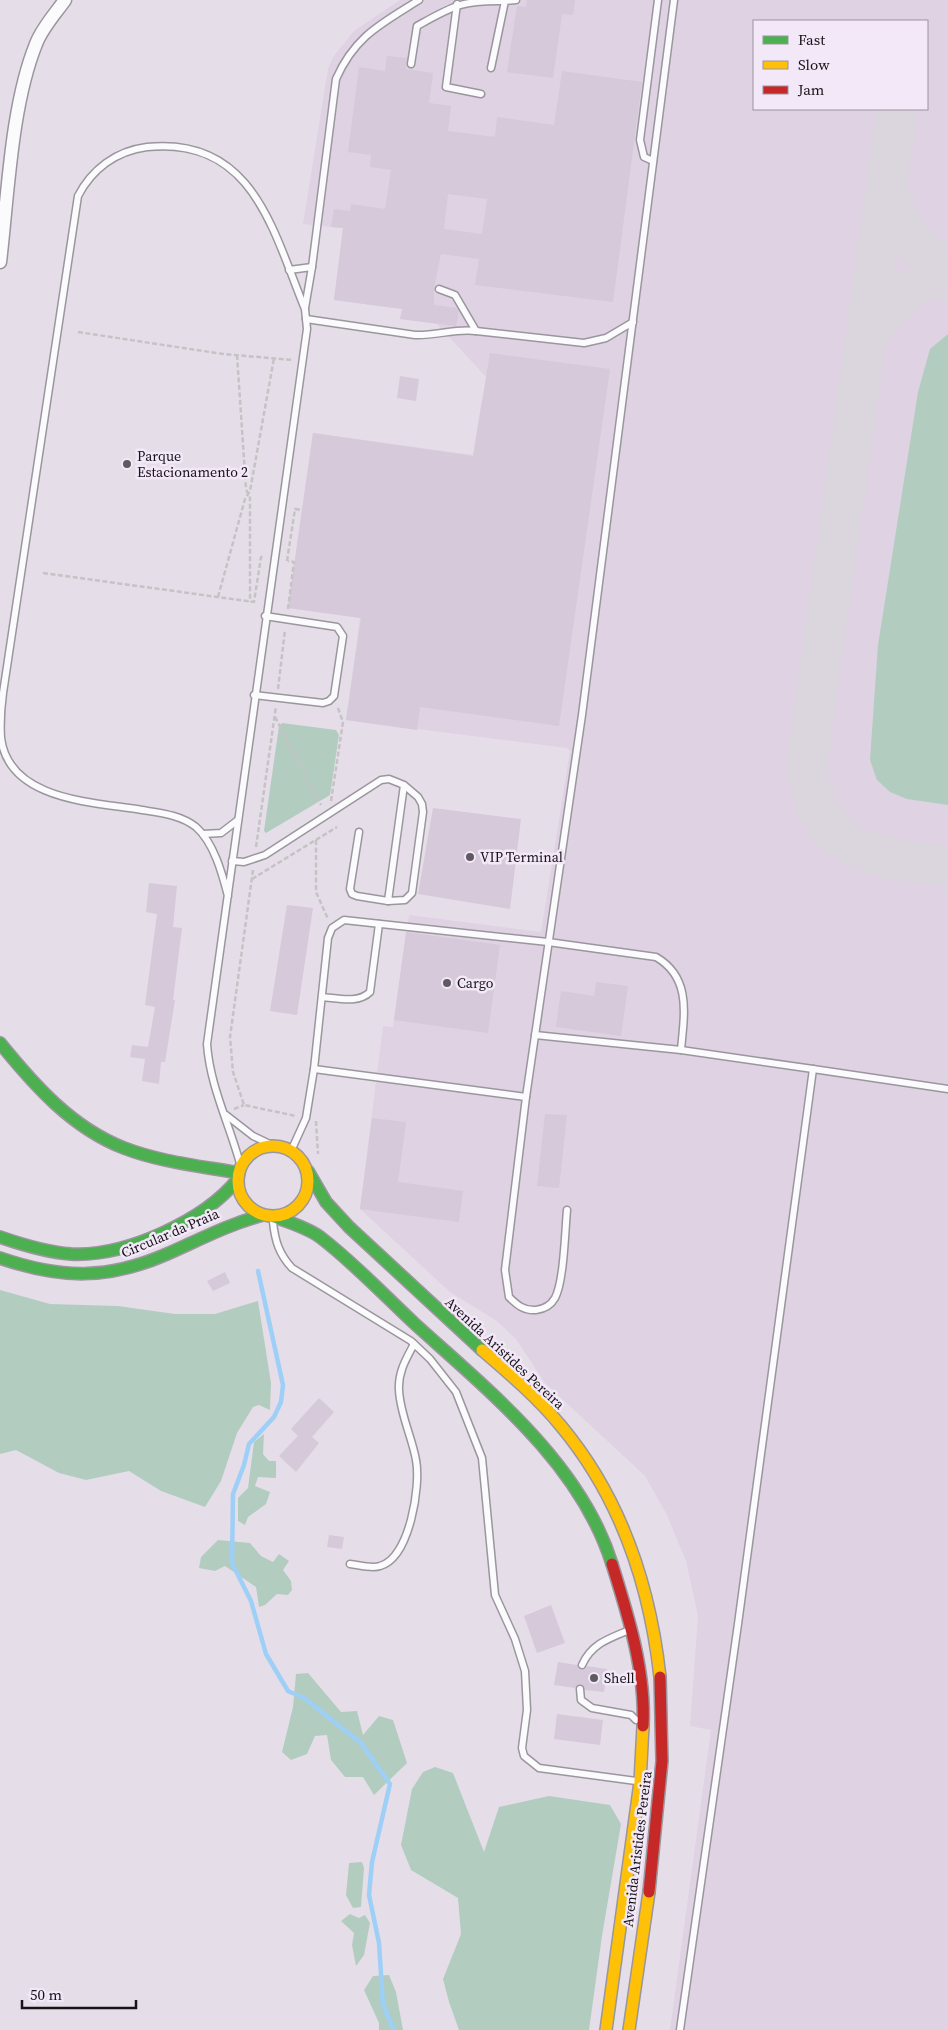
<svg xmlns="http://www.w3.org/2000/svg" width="948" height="2030" viewBox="0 0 948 2030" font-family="'Source Serif 4',serif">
<rect width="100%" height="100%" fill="#e5dee8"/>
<!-- built -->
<path fill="#ded2e3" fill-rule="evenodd" d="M400,0H948V2030H670L711,1730L690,1726L698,1616L686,1561L666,1513L645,1476L545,1383L516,1339L497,1321L450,1292L360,1209L383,1026L393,1027L409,915L541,932L570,751L567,748L346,720L360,618L288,608L313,433L473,455L482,399L491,400L487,378L437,324L400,319L402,309L334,300L343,228L303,224L328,69L333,57L354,31ZM754,21H927V109H754Z"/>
<!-- green -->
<g fill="#b2cdc0">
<path d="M948,334V805L907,799L890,792L877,780L870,760L878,645L918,392L930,349Z"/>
<path d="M282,723L336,730L339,735L330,795L266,833L264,831L279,726Z"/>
<path d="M0,1290L50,1304L118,1306L175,1314H215L258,1301L271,1383L270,1410L259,1405L253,1407L237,1433L221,1481L205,1507L161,1491L129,1471L86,1480L59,1473L16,1450L0,1454Z"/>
<path d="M264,1434L263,1454L269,1461H276V1478L258,1477L255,1486L270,1492L266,1504L248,1517L245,1525L238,1521V1498L248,1488L254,1442Z"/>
<path d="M218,1540L250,1543L261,1556L273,1562L279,1554L289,1561L283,1570L291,1581L292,1590L288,1595L277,1594L265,1605L259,1607L256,1587L225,1566L215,1571L199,1568L201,1557Z"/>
<path d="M308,1673L341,1712L357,1711L363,1735L379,1716L393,1720L407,1763L374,1795L363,1777H345L331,1760L327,1735L315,1736L307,1754L291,1760L282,1752L293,1707L296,1674Z"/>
<path d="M435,1767L453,1773L484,1852L499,1807L549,1796L610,1805L621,1824L602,1936L589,2030H459L449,2002L443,1979L461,1934L458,1898L411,1870L401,1845L412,1789L423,1772Z"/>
<path d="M362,1862L364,1868L361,1907L353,1908L346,1895L349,1863Z"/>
<path d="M350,1914L359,1918L365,1915L370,1923L364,1955L356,1966L352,1945L354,1933L341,1921Z"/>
<path d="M389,1975L396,1992L403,2030H379V2023L364,1990L373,1976Z"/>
</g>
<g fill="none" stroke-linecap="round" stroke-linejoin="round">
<!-- stream -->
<path stroke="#9ecff7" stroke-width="4.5" d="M258,1271L283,1385L281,1402L274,1417L249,1444L244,1465L233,1494L232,1563L251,1601L266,1654L288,1691L304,1698L361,1743L390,1784L372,1862L369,1895L379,1943L383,2005L394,2030"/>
<!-- taxiway -->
<g stroke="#dbd6dd" stroke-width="41">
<path d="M897,109L807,764C815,852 876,858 948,866"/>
<path d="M888,184C893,219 914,253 948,267"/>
<path d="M867,340C878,307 914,280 948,275"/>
</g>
</g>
<!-- building -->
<g fill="#d5c9da" fill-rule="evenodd">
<path d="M527,0H575L573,15L562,14L553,78L507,72L517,6L526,7Z"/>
<path d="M387,56L407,58L406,69L433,73L429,103L451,106L448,131L495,137L497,117L554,125L562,71L642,82L613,302L475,285L479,259L441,254L434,288V305L457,308L459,311L456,326L400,319L402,309L334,300L343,228L331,227L334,209L350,211L351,204L385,209L391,170L370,167L371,155L348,152L359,67L385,71ZM448,194L487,199L482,234L444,229Z"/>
<path d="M490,353L610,369L559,726L420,707L417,730L346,720L361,618L288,608L313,433L473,456Z"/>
<path d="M400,376L419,379L416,401L397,398Z"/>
<path d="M433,808L521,819L510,909L418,894Z"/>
<path d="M149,883L177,886L173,927L182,928L173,1000H175L165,1062H161L159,1084L142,1081L145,1059L130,1057L132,1045L148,1047L155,1007L145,1005L157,914L146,912Z"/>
<path d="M287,905L313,908L297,1015L270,1011Z"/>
<path d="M406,932L500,945L488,1033L394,1020Z"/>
<path d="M596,982L628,986L621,1036L556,1027L561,991L594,996Z"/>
<path d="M545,1114L567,1115L559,1188L537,1186Z"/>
<path d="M372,1118L406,1122L398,1182L463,1191L459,1222L360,1209Z"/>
<path d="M225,1272L230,1283L213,1291L207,1281Z"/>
<path d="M319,1398L334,1412L312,1437L319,1443L296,1472L279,1456L298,1436L291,1429Z"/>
<path d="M329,1535L344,1537L342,1549L327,1547Z"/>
<path d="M551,1605L565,1643L537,1653L524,1616Z"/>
<path d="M558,1662L577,1665L582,1670L587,1666L607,1669L604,1692L585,1690L580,1684L575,1688L554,1685Z"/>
<path d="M557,1714L603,1720L600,1745L554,1739Z"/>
</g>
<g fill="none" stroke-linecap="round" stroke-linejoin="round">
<defs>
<g id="lane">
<path d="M457,4L446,87L481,94"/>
<path d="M411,64L417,26C453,6 462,0 505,1"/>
<path d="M491,68L505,1L516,0"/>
<path d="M653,161L644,157L640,140L658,0"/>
<path d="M289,270L312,267"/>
<path d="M305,308L312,267L336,79C355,36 381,24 419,0"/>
<path d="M306,319L415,335C436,336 456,328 476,331L455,295L439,289"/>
<path d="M476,331L584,343L606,338L633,322"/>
<path d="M254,695L323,703L329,701L334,696L343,636L337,627L265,616"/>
<path d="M359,832L350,889L352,894L357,896L388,901"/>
<path d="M203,834L221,833L238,820"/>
<path d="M232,861L244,862L265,855L381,780L389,779L404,785L418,797L422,804L423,812L412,893L405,900L388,901L404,785"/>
<path d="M228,896C222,873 214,843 196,827C181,815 161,813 142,810C94,802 9,801 1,738C0,723 1,708 3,693L78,196C92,169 116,151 147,147C253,136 273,231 305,309L307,329L207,1044C210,1087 230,1125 241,1167"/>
<path d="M322,997C337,998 358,1004 370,992L379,924"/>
<path d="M535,1035L681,1050L813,1069"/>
<path d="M314,1069L526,1097"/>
<path d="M226,1115L253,1136L274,1146"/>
<path d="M291,1151L306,1118L314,1069L328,938L332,928L344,920L548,942L656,957C692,978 684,1015 681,1050"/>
<path d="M567,1210C565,1231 564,1281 555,1298C551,1305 544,1309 536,1310C524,1311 517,1305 509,1297L505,1270L526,1097L582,715L674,0"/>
<path d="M273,1222C275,1241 279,1254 292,1268L411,1341L430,1359L456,1392L482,1458L495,1595L515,1639L525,1671L527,1710L522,1748L524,1756L539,1768L636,1781"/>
<path d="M350,1564C359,1565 372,1569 380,1566C410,1558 421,1485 416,1460C412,1437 400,1414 399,1390C398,1372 406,1359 414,1344"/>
<path d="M582,1665C591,1645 607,1639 627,1631"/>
<path d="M580,1689L581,1700L592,1708L631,1715L636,1720"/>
<path d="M680,2030L738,1624L813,1069L948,1089"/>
</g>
<path id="street" d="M0,262C8,195 11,106 36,44C42,28 55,14 65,0"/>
<g id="fast">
<path d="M0,1043C34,1085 72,1128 124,1148C160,1162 200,1166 239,1173"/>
<path d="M308,1171L326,1202L349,1227L482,1350"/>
<path d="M272,1216C288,1222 306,1227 320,1237C353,1262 385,1296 415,1324C490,1392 581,1464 612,1564"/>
<path d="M0,1237C23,1245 46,1252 71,1254C125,1257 204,1221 238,1179"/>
<path d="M0,1258C61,1279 108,1280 167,1254C199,1240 229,1224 263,1215"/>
</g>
<g id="slow">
<circle cx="273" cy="1181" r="35"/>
<path d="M482,1350C510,1374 538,1398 561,1426C621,1498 650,1586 660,1677"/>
<path d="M606,2030L640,1782L643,1726"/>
<path d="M629,2030L649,1892"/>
</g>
<g id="jam">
<path d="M612,1564C628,1615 646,1672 643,1726"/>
<path d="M649,1892L662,1761L660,1677"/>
</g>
</defs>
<!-- lane casing -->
<use href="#lane" stroke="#9b969d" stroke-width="9"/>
<!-- street casing -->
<use href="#street" stroke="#9b969d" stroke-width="15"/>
<!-- fast casing -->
<use href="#fast" stroke="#9b969d" stroke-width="14"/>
<!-- slow casing -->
<use href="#slow" stroke="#9b969d" stroke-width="14"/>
<!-- jam casing -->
<use href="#jam" stroke="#9b969d" stroke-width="14"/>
<!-- path -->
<g stroke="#c5c3c5" stroke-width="2.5" stroke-dasharray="5 2.5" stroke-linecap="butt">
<path d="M78,332L223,354L293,360"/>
<path d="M237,355L246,489L250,498V602"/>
<path d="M287,561L295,509L302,510"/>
<path d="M43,573L254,602L261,557L264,558"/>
<path d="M218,597L245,499L250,491L274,358"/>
<path d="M288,609L294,562L288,561"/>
<path d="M278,689L285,630"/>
<path d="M275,717L321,805"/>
<path d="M331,801L343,722L338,708"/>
<path d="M316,840V892L328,919"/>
<path d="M256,847L276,706"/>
<path d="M253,870L230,1037L233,1072L244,1105L296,1116"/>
<path d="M252,879L337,827"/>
<path d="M234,1109L244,1105"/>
<path d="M316,1121L318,1154"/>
</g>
<!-- lane -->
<use href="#lane" stroke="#fbfafc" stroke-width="6"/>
<!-- street -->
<use href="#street" stroke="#fbfafc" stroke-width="12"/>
<!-- fast -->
<use href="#fast" stroke="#4caf50" stroke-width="11"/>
<!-- slow -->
<use href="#slow" stroke="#ffc107" stroke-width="11"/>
<!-- jam -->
<use href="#jam" stroke="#c62828" stroke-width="11"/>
</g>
<!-- markers -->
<g fill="#5f5a61" stroke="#f3e8f8" stroke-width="2">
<circle cx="127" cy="464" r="5"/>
<circle cx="470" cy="857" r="5"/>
<circle cx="447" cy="983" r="5"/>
<circle cx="594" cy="1678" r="5"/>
</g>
<g text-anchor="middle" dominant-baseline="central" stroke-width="5" stroke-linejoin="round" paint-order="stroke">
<!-- poi labels -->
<g font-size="14" fill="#171318" stroke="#f3e8f8" text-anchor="start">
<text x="137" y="456">Parque<tspan x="137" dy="16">Estacionamento 2</tspan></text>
<text x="480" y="857">VIP Terminal</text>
<text x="457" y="983">Cargo</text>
<text x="604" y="1678">Shell</text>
</g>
<!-- street labels -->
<g font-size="14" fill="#171318" stroke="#f3e8f8">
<text transform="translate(170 1233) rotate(-23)">Circular da Praia</text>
<text transform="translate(505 1353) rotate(43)">Avenida Aristides Pereira</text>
<text transform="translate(637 1849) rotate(-83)">Avenida Aristides Pereira</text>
</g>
</g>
<!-- legend -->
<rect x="753" y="20" width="175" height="90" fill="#f3e8f8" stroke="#9b939e"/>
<rect x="763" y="36" width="25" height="8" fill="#4caf50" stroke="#9b939e"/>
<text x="798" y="45" font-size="15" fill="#171318">Fast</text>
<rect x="763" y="61" width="25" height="8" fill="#ffc107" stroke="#9b939e"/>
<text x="798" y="70" font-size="15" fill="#171318">Slow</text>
<rect x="763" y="86" width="25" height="8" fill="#c62828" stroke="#9b939e"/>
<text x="798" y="95" font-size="15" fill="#171318">Jam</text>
<!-- scale -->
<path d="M22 2000v8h114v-8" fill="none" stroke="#171318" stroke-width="2.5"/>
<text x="30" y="2000" font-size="15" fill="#171318" stroke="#f3e8f8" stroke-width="4" paint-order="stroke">50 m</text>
</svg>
